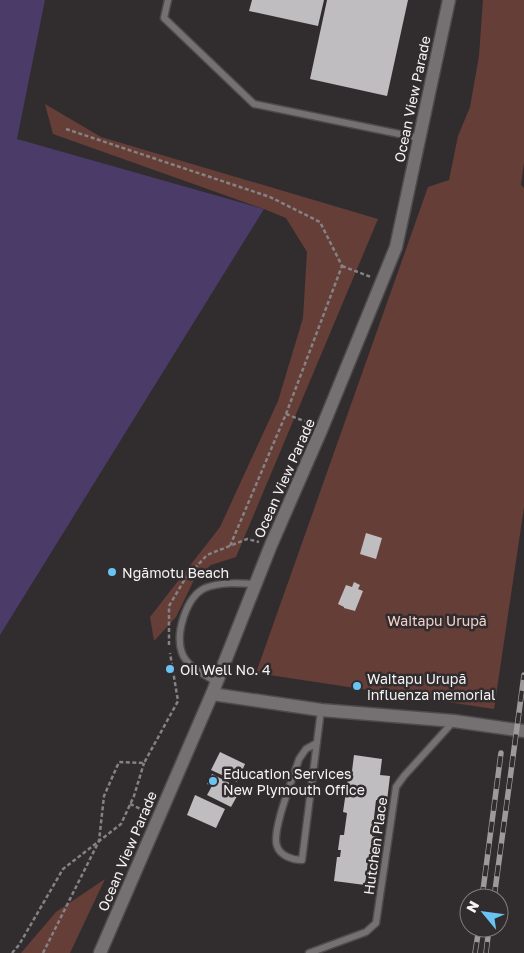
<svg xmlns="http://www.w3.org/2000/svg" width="524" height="953" viewBox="0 0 524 953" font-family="'Golos Text',sans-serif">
<rect width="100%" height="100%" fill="#312d2f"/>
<!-- green -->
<g fill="#663e38">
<path d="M483,0H524V162L521,185L524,188V507L494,709L256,673L428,187L449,180L458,136L470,107L479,56Z"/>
<path d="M45,104L101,137L378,219L236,557L211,565L194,580L176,617L154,641L150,617L220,527L278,401L303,318L307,252L286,218L264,209L53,134Z"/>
<path d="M105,879L70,953H21L56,912Z"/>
</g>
<!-- water -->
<path fill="#4b3b68" d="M0,0H45L17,139L264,209L0,635Z"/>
<!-- building -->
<g fill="#c0bdc0">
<path d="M252,0H324L318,26L249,11Z"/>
<path d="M327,0H408L387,96L310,79Z"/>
<path d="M366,533L382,538L376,559L360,554Z"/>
<path d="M354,582L360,585L358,589L363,591L355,611L344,608V607L338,604L346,585L352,587Z"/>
<path d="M220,752L245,764L237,782L211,770Z"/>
<path d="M354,755L382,759L380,775L390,776L387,801L376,800L372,836L379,837L377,855L369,854L365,885L334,881L337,857H340L341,850H338L340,835H344L347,813L343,812L349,771H352Z"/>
<path d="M212,774L241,789L231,807L207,795L212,786L207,784Z"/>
<path d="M195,795L225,809L216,828L187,815Z"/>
</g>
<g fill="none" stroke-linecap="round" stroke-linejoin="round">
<defs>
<g id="lane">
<path d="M168,0L164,18L254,104L419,138"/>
<path d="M217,682C205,675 187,667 182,653C175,634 186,597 205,588C220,582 239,583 255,584"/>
<path d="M317,743L306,749L299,759C294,776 271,831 277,846C280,856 293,860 302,860L321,710"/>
<path d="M309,953L366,932L376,923L396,787L404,776L453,722"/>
</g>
<g id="street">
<path d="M212,694L321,710L454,721L524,731"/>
<path d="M100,953L212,694L271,545L322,428L396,247L449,0"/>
</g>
</defs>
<!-- lane casing -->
<use href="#lane" stroke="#4e4b4c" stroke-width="9"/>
<!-- street casing -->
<use href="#street" stroke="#4e4b4c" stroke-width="15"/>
<!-- path -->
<g stroke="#858283" stroke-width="2.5" stroke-dasharray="4 2.5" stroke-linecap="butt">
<path d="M66,129L270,197L320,222L342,266L286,414L230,546"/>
<path d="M342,266L371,277"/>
<path d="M286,414L309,423"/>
<path d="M169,645V606L185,579L207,555L247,539L259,542"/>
<path d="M130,804L147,812"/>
<path d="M12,953L19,945L63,869L121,824L134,796L144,763"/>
<path d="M43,953L99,841L104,796L119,762L144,763L178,701L170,653"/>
</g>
<!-- lane -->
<use href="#lane" stroke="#757173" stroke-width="6"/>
<!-- street -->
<use href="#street" stroke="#757173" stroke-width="12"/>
<defs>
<g id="rail">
<path d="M482,898L501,753"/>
<path d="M494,898L524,675"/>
<path d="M475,953L479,928"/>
<path d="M486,953L489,928"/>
</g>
</defs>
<!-- rail casing -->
<use href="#rail" stroke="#9d9a9c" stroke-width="5.5"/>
<!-- rail -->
<use href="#rail" stroke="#312d2f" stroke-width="4" stroke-dasharray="11" stroke-linecap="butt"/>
</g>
<!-- markers -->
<g fill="#69c4f1" stroke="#312d2f" stroke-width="2">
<circle cx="112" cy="572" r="5"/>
<circle cx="170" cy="669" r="5"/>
<circle cx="357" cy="686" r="5"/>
<circle cx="213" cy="781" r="5"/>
</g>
<g text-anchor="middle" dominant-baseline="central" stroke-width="5" stroke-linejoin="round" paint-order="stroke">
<!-- street labels -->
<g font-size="14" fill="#f5f3f4" stroke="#312d2f">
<text transform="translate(412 99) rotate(-78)">Ocean View Parade</text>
<text transform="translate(284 478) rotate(-66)">Ocean View Parade</text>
<text transform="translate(375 846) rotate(-82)">Hutchen Place</text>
<text transform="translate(127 851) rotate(-67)">Ocean View Parade</text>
</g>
<!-- poi labels -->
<g font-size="14" fill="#f5f3f4" stroke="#312d2f" text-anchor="start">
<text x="122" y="572">Ngāmotu Beach</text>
<text x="180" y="669">Oil Well No. 4</text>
<text x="367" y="678">Waitapu Urupā<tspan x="367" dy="16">influenza memorial</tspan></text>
<text x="223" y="773">Education Services<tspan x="223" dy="16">New Plymouth Office</tspan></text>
</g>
<!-- park labels -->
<g font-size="14" fill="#f5d0ca" stroke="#312d2f">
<text x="437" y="620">Waitapu Urupā</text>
</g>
</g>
<!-- north arrow -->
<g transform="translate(484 913) rotate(299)"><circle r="24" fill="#312d2f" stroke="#7f7c7e"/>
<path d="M0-4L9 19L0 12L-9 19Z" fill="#69c4f1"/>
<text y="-8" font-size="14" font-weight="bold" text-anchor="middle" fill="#f5f3f4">N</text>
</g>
</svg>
